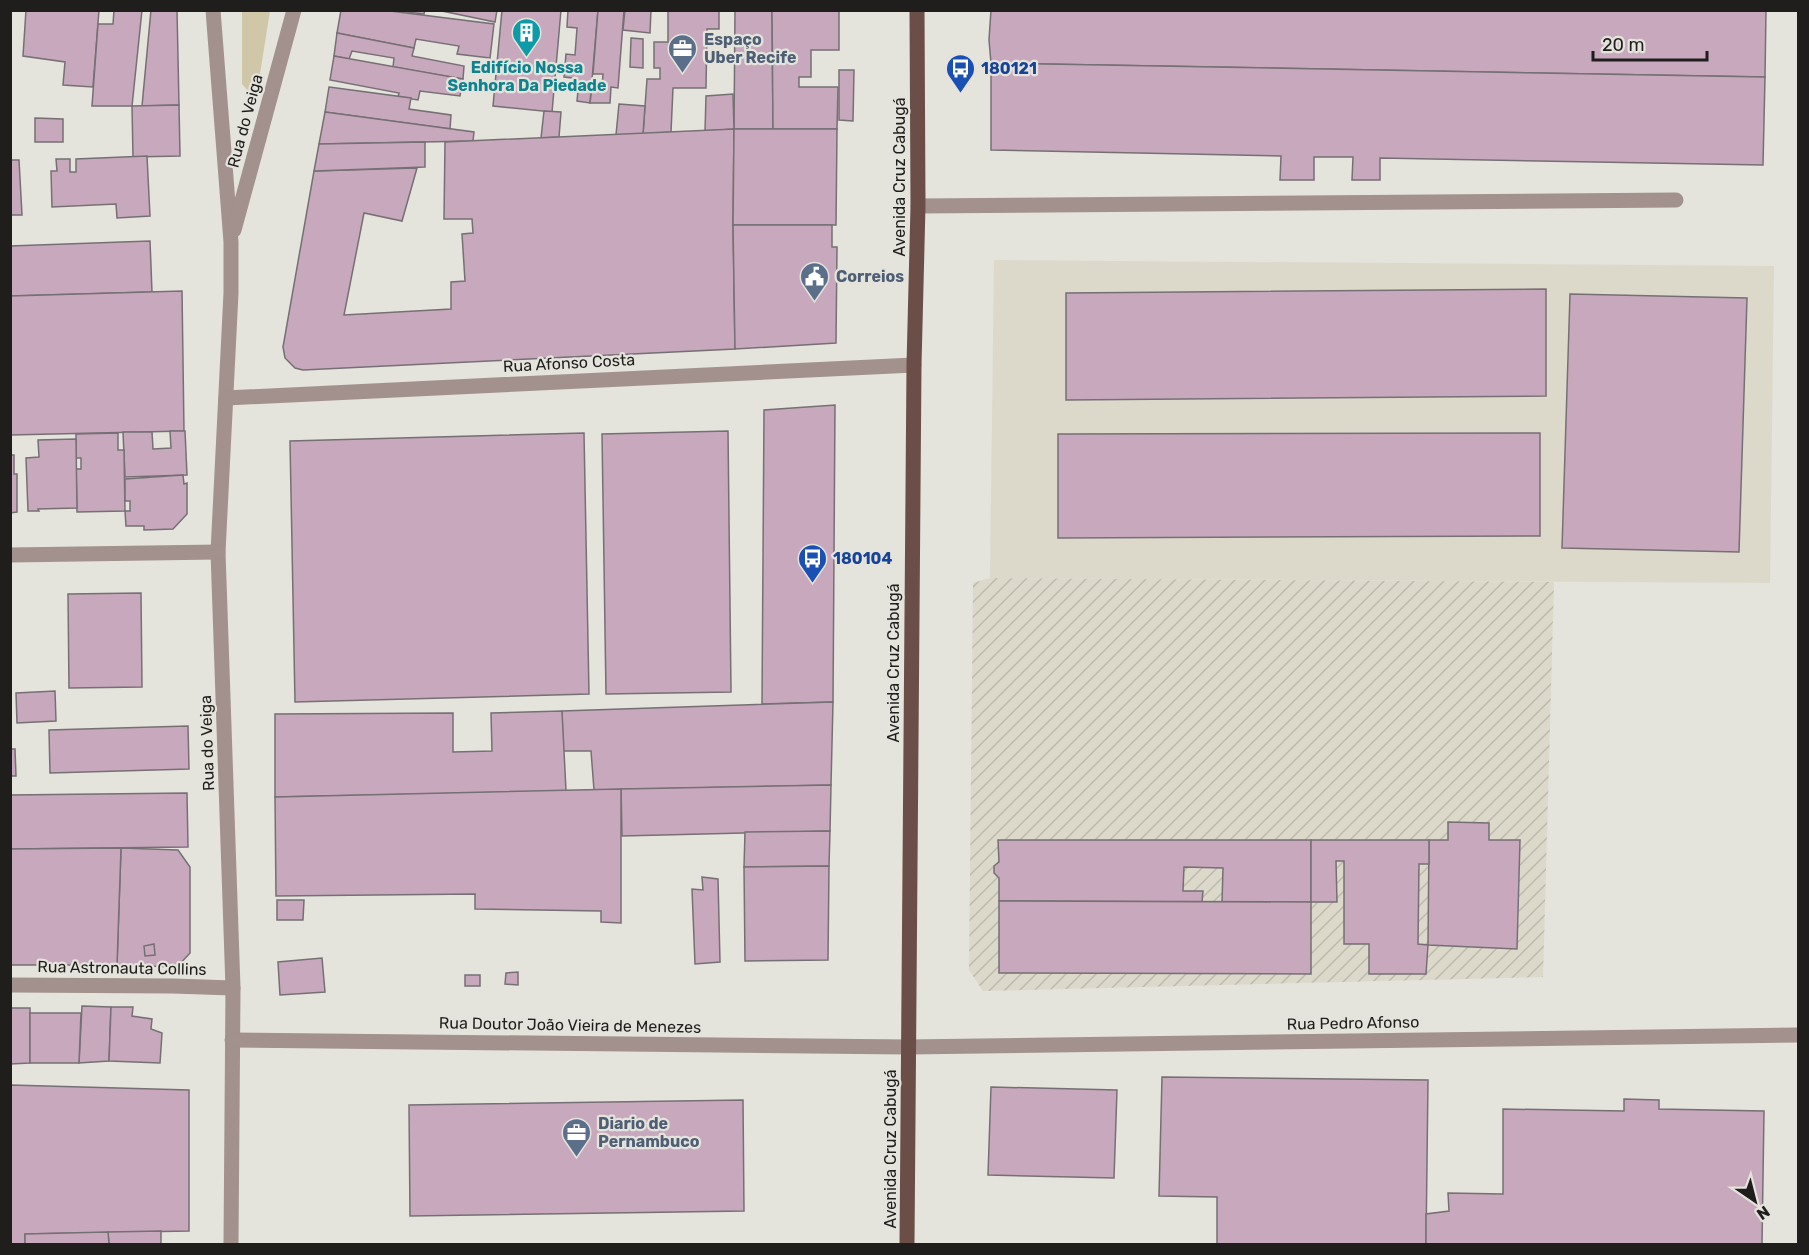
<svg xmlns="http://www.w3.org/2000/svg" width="1809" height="1255" viewBox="0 0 1809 1255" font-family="Rubik,sans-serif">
<defs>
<pattern id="industrial-furrows" width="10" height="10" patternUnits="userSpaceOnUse" patternTransform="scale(1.5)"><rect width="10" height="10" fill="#dcd9cb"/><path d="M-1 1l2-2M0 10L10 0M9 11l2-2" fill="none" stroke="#bcbaae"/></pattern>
</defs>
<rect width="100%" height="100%" fill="#e4e3dc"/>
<!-- built -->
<path fill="#dcd9cb" d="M994,260L1774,266L1770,583L990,578Z"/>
<!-- industrial -->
<path fill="url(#industrial-furrows)" d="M990,578L1554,582L1543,977L983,991L969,970L973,583Z"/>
<!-- park -->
<path fill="#cfc7a7" d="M242,11H270L258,86L253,91L249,92L242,84Z"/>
<!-- building -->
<g fill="#c8a8bd" stroke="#767074" stroke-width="1.5">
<path d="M26,10H99L93,87L63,85L65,62L23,56Z"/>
<path d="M114,10H142L132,106H92L98,24H113Z"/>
<path d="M151,10H177L179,105L142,106Z"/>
<path d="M341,10H382L494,24L490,58L457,54L459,46L416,39L414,48L337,33Z"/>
<path d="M390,10H425L424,14Z"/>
<path d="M437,10H497L495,22Z"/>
<path d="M502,10H561L552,112L493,106Z"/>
<path d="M568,10H598L590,103L577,101L578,90L571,88L573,78L564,77L566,54L575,55L577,28L567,27Z"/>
<path d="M598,10H624L618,88L611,87L610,103H590L592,87H602L603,74H593Z"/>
<path d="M625,10H651L650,33L623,30Z"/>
<path d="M668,10H719V29H707L706,88H673L671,132L643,134L647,79H660V68H654V42H668Z"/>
<path d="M735,10H772L773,129H734Z"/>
<path d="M772,10H839V50H811V77H799V87H838L837,129H773Z"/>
<path d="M991,10H1766L1765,77L991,63L989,40Z"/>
<path d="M337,33L414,48L412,56L464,66L463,79L393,67L394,58L352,51L349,59L334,56Z"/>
<path d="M631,38L643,39V68L630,67Z"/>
<path d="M334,56L463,79L460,96L420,91L418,100L398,97L399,93L330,80Z"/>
<path d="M991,63L1765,77L1763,165L1380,158V180H1352L1353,157H1314V180H1280L1281,156L991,150Z"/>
<path d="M839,70H854L853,121L839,120Z"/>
<path d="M329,87L411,98L409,109L451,115L450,129L325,112Z"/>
<path d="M733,94L734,129L705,131L706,96Z"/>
<path d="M619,104L645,106L643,134L616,135Z"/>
<path d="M179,105L180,156L133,157L132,106Z"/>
<path d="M544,111L561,112L559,137L541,138Z"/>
<path d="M325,112L474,132L473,141L319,144Z"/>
<path d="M35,118L63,119V142H35Z"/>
<path d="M734,129L733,225L735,349L303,370L295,368L285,358L283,347L314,171L417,168L402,221L364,213L344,315L451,309V282L465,281L462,234L473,233L472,219H444L445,142Z"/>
<path d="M734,129H837L836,225H733Z"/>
<path d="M425,142V167L314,171L319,144Z"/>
<path d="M147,156L150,216L117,218L116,204L52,207L51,171H57L56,159H70V172H76V159Z"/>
<path d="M10,160H19L22,215H10Z"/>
<path d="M733,225H832V247H837L836,343L735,349Z"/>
<path d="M150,241L152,292L10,296V246Z"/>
<path d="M1546,289V396L1066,400V293Z"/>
<path d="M182,291L184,431L10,435V296Z"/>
<path d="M1570,294L1747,298L1739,552L1562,548Z"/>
<path d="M835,405L833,702L762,704L764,410Z"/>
<path d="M170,431H185L187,475L125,477L123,432H152L153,449L171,448Z"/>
<path d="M728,431L731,692L606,694L602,434Z"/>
<path d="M118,433V450H124L125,511L77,512L76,469H81V458H76V434Z"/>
<path d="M584,433L589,694L295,702L290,441Z"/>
<path d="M1540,433V536L1058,538V434Z"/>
<path d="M76,439L77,508L38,509L39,511H28L26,458L39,457L38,440Z"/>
<path d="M10,455H14V474H17V512L10,513Z"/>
<path d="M183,475L184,484L187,483V514L173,529L144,530V526H126L125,511H130V501H125V479Z"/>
<path d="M141,593L142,687L69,688L68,594Z"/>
<path d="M55,691L56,721L17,723L16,693Z"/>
<path d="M833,702L831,785L594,790L591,751H563L562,711Z"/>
<path d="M562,711L566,791L275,797V714L453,713V752L492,751L491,713Z"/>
<path d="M188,726L189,769L50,773L49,730Z"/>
<path d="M10,749H15L16,776H10Z"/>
<path d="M831,785L830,831L622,836L621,789Z"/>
<path d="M621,789V923L601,922V911L475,909V894L276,896L275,797Z"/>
<path d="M187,793L188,847L10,849V795Z"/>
<path d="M1448,822L1489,823V840H1520L1517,949L1428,945L1429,840H1448Z"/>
<path d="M830,831L829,866L744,867L745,832Z"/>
<path d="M998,840H1311V902L1222,903L1223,868L1184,867L1183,891H1203L1202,902L999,901V878L994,873V866L999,862Z"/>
<path d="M1311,840H1429V864H1419L1418,944L1428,945L1426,974H1369V944H1344V861H1336L1337,902H1311Z"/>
<path d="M121,848L178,850L190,867V953L177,967L117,965Z"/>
<path d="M121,848L117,965H10V849Z"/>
<path d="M829,866L828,960L745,961L744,867Z"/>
<path d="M702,877L718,879L720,962L695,964L692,889L703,890Z"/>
<path d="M277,900H304L303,920H277Z"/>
<path d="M999,901L1311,902V974L999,973Z"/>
<path d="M154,944L155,955L145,956L144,946Z"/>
<path d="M322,958L325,992L280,995L278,962Z"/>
<path d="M518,972V985L505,984L506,973Z"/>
<rect x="465" y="975" width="15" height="11"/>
<path d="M82,1006L111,1007L109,1061L79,1063Z"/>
<path d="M111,1007H133L132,1016L152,1019L151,1029L162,1033L160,1063L109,1061Z"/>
<path d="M10,1008H30V1063L10,1064Z"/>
<path d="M30,1013H81L79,1063H30Z"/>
<path d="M1162,1077L1428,1080L1426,1244H1217V1197L1159,1196Z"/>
<path d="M10,1085L189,1090V1231L25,1234V1244H10Z"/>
<path d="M991,1087L1117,1090L1114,1178L988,1175Z"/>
<path d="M1624,1099L1659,1100V1109L1764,1111L1762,1244H1426V1214L1449,1211L1448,1193L1503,1194V1109L1624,1111Z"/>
<path d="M743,1100L744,1211L410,1216L409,1105Z"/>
<path d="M161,1231V1244H109L108,1232Z"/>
<path d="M108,1232L109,1244H25V1234Z"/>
</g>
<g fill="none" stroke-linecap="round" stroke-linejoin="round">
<!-- minor -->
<g stroke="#a2918c" stroke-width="15">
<path d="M213,10L231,242V293L218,552L233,988L231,1244"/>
<path d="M918,206L1676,200"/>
<path d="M234,230L294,10"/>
<path d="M226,398L914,365"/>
<path d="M10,555L218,552"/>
<path d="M10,985L173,986L233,988"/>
<path d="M232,1040L908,1047L1798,1035"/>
</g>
<!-- major -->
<path stroke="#6b4e47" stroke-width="15" d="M907,1244L914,365L918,206L917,10"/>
</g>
<!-- icons -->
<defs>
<symbol id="building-pin" viewBox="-11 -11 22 30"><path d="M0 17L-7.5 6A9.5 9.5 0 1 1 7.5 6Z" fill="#0f9aa8" stroke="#e4e3dc"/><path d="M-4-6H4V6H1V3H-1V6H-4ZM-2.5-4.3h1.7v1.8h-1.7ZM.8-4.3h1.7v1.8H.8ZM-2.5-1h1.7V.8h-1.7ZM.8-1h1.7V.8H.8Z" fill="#fff"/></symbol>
<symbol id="office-pin" viewBox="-11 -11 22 30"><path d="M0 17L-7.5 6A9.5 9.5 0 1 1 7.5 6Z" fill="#5c6f8a" stroke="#e4e3dc"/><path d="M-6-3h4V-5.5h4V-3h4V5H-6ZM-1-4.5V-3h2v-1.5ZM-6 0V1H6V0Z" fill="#fff"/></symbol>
<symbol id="bus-pin" viewBox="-11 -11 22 30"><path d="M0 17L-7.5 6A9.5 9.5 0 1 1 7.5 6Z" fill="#1a4fb4" stroke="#e4e3dc"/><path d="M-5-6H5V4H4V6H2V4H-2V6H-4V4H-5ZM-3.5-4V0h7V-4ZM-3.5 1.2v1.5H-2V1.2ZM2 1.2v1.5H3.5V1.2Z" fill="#fff"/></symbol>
<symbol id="civic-pin" viewBox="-11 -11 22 30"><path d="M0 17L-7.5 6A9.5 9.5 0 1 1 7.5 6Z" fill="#5c6f8a" stroke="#e4e3dc"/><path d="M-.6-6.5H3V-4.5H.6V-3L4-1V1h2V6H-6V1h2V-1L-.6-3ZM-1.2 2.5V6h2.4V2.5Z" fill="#fff"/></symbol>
</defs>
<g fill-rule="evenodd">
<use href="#building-pin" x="510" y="16" width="33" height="45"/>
<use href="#office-pin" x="666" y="32" width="33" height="45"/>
<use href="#bus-pin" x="944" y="52" width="33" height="45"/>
<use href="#civic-pin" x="798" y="260" width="33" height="45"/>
<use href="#bus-pin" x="796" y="542" width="33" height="45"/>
<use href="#office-pin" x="560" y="1116" width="33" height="45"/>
</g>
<g text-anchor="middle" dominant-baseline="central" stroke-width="4.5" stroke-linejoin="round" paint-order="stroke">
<!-- service labels -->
<g font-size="16" font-weight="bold" fill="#4e5e75" stroke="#e4e3dc" text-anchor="start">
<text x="704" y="39">Espaço<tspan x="704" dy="18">Uber Recife</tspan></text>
<text x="836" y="276">Correios</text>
<text x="598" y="1123">Diario de<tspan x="598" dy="18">Pernambuco</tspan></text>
</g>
<!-- culture labels -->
<g font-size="16" font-weight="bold" fill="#0d838f" stroke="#e4e3dc">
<text x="527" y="67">Edifício Nossa<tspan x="527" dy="18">Senhora Da Piedade</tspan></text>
</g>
<!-- transit labels -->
<g font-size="16" font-weight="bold" fill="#164399" stroke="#e4e3dc" text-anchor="start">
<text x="981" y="68">180121</text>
<text x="833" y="558">180104</text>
</g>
<!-- street labels -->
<g font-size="16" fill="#1f1e1c" stroke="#e4e3dc">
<text transform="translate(245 121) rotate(-75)">Rua do Veiga</text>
<text transform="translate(899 177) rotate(-90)">Avenida Cruz Cabugá</text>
<text transform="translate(569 363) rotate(-3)">Rua Afonso Costa</text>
<text transform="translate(893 663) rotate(-90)">Avenida Cruz Cabugá</text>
<text transform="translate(207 743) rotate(-92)">Rua do Veiga</text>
<text transform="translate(122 968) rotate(1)">Rua Astronauta Collins</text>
<text transform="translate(1353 1023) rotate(-1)">Rua Pedro Afonso</text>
<text transform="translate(570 1025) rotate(1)">Rua Doutor João Vieira de Menezes</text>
<text transform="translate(890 1149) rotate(-90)">Avenida Cruz Cabugá</text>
</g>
</g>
<!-- border -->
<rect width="1809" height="1255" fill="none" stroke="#1f1e1c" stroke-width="24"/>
<!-- north arrow -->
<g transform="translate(1755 1201) rotate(145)" stroke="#e4e3dc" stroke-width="4.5" paint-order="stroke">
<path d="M0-4.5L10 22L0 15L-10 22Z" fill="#1f1e1c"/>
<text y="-9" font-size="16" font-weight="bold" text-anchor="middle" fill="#1f1e1c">N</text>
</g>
<!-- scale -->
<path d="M1593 51v9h114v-9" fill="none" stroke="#1f1e1c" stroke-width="3"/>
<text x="1602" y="51" font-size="18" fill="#1f1e1c" stroke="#e4e3dc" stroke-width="4.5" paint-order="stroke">20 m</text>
</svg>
